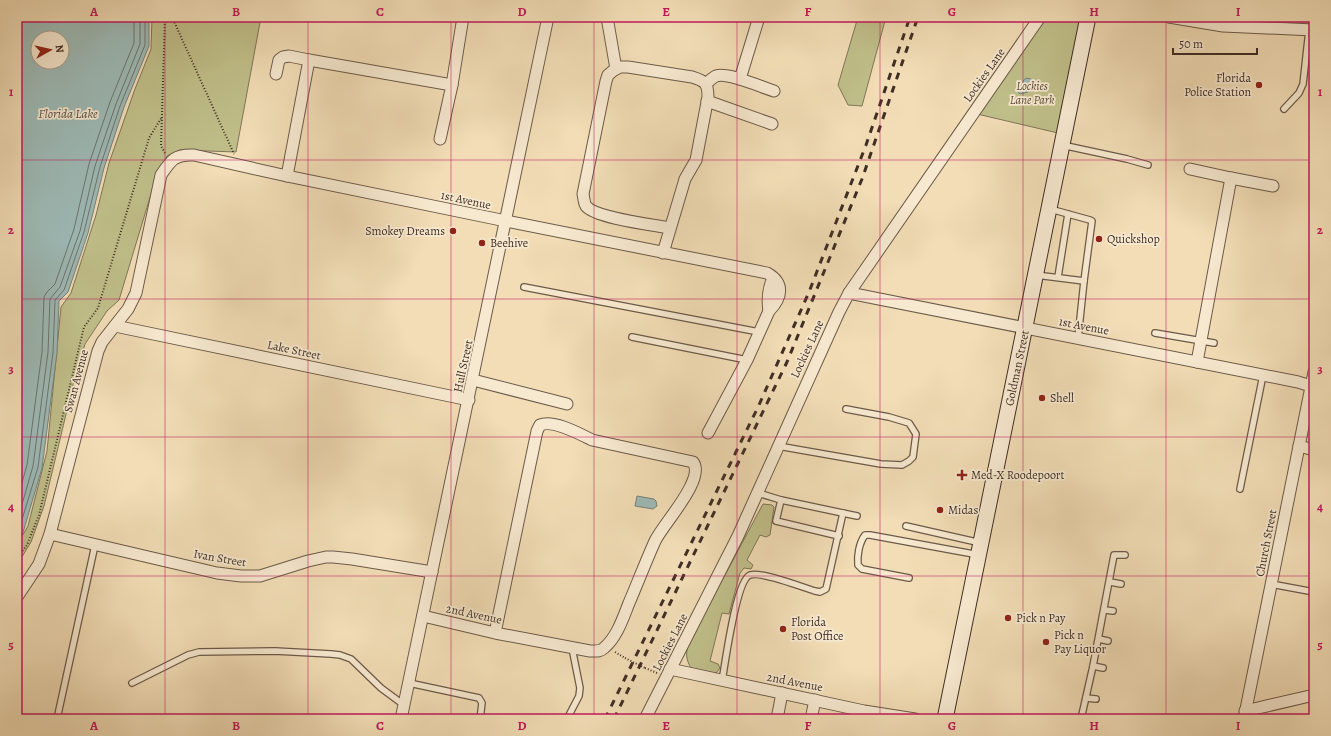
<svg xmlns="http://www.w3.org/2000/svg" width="1331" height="736" viewBox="0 0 1331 736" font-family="Alegreya,serif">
<rect width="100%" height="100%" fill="#f2ddb6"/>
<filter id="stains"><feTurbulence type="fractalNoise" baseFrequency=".005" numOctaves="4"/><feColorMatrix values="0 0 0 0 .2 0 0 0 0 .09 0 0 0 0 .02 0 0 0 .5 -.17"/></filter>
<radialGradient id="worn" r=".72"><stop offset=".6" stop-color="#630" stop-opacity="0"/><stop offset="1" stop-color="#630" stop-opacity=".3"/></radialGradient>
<!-- green -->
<g fill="#c0bf8a" stroke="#807658">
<path d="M152,17H261L236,152L180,150L167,156L154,184L119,300L107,311L85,344L73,385L44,506L31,542L17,565V545L28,526L47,451L61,307L71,293L96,215L109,163L135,89L151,49Z"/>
<path d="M858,17H886L862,106L848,105L838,85Z"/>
<path d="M1044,17H1082L1058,133L977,114Z"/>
<path d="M1191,17H1314V27L1224,22Z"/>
<path d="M763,504L772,505L774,507L770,535L766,537L760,535L747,560L753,565L751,569L744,568L740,573L729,614L722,613L710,661L718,664L720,668L716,673H711L691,668C685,658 686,652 689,642Z"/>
</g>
<!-- water -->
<g fill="#9dbab6" stroke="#78827c" fill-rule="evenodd">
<path d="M17,17H149V46L124,107L104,168L88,233L68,292L59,301L57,353L42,468L22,536L17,543ZM38,38H62V62H38Z"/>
<path d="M1026,78L1031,79L1033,86L1028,92L1020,94L1018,92L1017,87L1023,85V81Z"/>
<path d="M637,496L654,499L656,501L657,506L653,509L635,506Z"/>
</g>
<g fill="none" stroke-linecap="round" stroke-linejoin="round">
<!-- shore -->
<g stroke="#6e746e" stroke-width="1">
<path d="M17,500L27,465L42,352L44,297L47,292L55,284L74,229L89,164L110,102L134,43V17"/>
<path d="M17,522L33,466L48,352L50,299L60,287L80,231L95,166L116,104L140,44V17"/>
<path d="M17,536L38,467L53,353L55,300L64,290L84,232L100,167L120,106L145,45V17"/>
</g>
<defs>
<g id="lane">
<path d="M1284,109L1299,93L1303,84L1309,30"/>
<path d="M1062,145L1127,159L1148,165"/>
<path d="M1050,209L1090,220L1092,221L1084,281L1078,338"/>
<path d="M1036,275L1084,281"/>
<path d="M1058,277L1068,214"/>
<path d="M524,287L759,332"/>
<path d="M1155,333L1214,343"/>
<path d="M632,337L747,360"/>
<path d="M778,446L881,464L902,465L909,461L913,457L916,434L909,423L889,417L846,409"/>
<path d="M1240,489L1263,375"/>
<path d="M758,493L781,500L776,521L839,536"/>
<path d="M781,500L857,516"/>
<path d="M906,526L981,543"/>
<path d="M909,578L862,569L858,565C857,556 859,543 865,535H870L979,555"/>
<path d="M1110,582L1121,584"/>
<path d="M1271,584L1314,592"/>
<path d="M1105,610L1113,611"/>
<path d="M1099,639L1108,641"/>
<path d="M1093,666L1103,668"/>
<path d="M722,681C725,665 736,580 750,575C761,571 802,587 815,591L820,592L826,589L843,513"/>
<path d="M132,683L188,655L199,652L275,651L331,654L340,655L351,659L381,688L404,705"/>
<path d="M409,683L479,698L482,703L480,719"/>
<path d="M1086,698L1096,699"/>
<path d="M57,719L95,545"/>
<path d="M567,719L579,696L580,688L572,648"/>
<path d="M1081,719L1093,666L1114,555H1125"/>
</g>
<g id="street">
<path d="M607,17L616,69"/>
<path d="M1169,17L1223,26L1314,30"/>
<path d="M309,60L452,85L440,139"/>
<path d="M276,74L279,60L283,57L289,56L309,60L287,176"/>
<path d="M740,79L759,17"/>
<path d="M706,84C709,81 712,78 716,76C728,72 761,87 774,91"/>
<path d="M452,85L463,17"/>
<path d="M707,101L772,124"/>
<path d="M1190,169L1231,178"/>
<path d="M663,253L685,179L696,160L708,97C708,83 705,81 692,77L628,67H620L614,70L608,75L606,81L583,194C584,198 584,203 586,206C595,218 654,225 670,228"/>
<path d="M849,293L1298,382L1314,387"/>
<path d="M769,311C767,299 768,289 773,278"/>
<path d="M115,326L469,400"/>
<path d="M1197,362L1231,178L1273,186"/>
<path d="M473,380L567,404"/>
<path d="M1299,446L1314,450"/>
<path d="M50,534L217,573L241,576H260L308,561L326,557H333L352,559L432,572"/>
<path d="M17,597L39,564L50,534L98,351L102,342L128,309L136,293L161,175C171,160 175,154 194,155L287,176L506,221L767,273C785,283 782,298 769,311L747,360L708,433"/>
<path d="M423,616L495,633L590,651C596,651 600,652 604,648C617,637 623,618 629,603C638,582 646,561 655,541C663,524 706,479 693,462L592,440C580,434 553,419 540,425L537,431L495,633"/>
<path d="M670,669L864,711L915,719"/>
<path d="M1245,711L1314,695"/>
<path d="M401,719L548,17"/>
<path d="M645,719L738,536L839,312L849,293L1040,17"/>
<path d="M777,719L782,693"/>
<path d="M811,719L815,700"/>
<path d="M1244,719L1314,372"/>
</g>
<path id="secondary" d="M945,719L1088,17"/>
</defs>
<!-- lane casing -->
<use href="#lane" stroke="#6c5a49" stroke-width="8"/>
<!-- street casing -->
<use href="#street" stroke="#6c5a49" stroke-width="13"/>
<!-- secondary casing -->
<use href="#secondary" stroke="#402e25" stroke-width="17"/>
<!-- path -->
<g stroke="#402e25" stroke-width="2" stroke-dasharray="1 2" stroke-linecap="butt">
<path d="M172,17L234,154"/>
<path d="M165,153L161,146L165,17"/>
<path d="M17,558L27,545L39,515L84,327L98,308L149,138L162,117"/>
<path d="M615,652L625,658"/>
<path d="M645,668L657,673"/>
</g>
<!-- lane -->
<use href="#lane" stroke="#f7e9d0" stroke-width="5.5"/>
<!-- street -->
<use href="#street" stroke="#f7e9d0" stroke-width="11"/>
<!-- secondary -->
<use href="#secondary" stroke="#f7e9d0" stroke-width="15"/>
<!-- rail -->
<g stroke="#402e25" stroke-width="3" stroke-dasharray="7 7" stroke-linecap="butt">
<path d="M605,719L759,405L809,292L866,145L910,17"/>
<path d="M614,719L787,362L862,179L918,17"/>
</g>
<!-- path-bridge -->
<path stroke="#402e25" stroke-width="2" stroke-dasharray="1 2" stroke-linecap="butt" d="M625,658L645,668"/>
</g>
<!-- grid -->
<path fill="none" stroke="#c2185b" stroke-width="1" stroke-opacity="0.55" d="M165,17V719M308,17V719M451,17V719M594,17V719M737,17V719M880,17V719M1023,17V719M1166,17V719M17,160H1314M17,299H1314M17,437H1314M17,576H1314"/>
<!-- markers -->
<g fill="#8f2418" stroke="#f7e9d0" stroke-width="1.5">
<circle cx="1259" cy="85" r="4"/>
<circle cx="453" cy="231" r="4"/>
<circle cx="1099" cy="239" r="4"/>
<circle cx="482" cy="243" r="4"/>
<circle cx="1042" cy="398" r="4"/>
<path d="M960 469h4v4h4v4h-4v4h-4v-4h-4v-4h4z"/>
<circle cx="940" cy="510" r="4"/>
<circle cx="1008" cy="618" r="4"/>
<circle cx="783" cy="629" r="4"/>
<circle cx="1046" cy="642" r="4"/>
</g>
<g text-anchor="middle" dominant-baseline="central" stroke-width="3.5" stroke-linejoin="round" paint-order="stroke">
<!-- street labels -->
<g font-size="12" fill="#402e25" stroke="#f7e9d0">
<text transform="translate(984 75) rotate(-55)">Lockies Lane</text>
<text transform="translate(466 200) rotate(12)">1st Avenue</text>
<text transform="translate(1084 326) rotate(11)">1st Avenue</text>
<text transform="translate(807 349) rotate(-65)">Lockies Lane</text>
<text transform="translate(294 350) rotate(12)">Lake Street</text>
<text transform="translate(463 366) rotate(-78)">Hull Street</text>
<text transform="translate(1017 368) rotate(-78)">Goldman Street</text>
<text transform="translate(76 381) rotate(-75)">Swan Avenue</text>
<text transform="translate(1266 543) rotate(-79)">Church Street</text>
<text transform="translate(220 558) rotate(10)">Ivan Street</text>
<text transform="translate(474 614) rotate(12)">2nd Avenue</text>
<text transform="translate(670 642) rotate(-63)">Lockies Lane</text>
<text transform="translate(795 682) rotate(11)">2nd Avenue</text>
</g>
<!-- poi labels -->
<g font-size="12" fill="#402e25" stroke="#f7e9d0" text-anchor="start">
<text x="1251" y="78" text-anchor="end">Florida<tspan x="1251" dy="14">Police Station</tspan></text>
<text x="445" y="231" text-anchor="end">Smokey Dreams</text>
<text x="1107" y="239">Quickshop</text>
<text x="490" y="243">Beehive</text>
<text x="1050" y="398">Shell</text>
<text x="971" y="475">Med-X Roodepoort</text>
<text x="948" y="510">Midas</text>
<text x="1016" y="618">Pick n Pay</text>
<text x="791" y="622">Florida<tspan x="791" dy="14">Post Office</tspan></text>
<text x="1054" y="635">Pick n<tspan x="1054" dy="14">Pay Liquor</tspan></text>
</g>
<!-- park labels -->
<g font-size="12" font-style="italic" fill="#5a4b39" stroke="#f7e9d0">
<text x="1032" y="86">Lockies<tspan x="1032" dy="14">Lane Park</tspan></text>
</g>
<!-- water labels -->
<g font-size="13" font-style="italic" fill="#575149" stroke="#f7e9d0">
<text x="68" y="113">Florida Lake</text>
</g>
</g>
<!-- margin -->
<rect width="1331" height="736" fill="none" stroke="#f2ddb6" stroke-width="44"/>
<!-- north arrow -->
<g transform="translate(50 50) rotate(82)"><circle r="19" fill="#f7e9d0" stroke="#ae9e8c"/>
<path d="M0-3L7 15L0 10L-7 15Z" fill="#8f2418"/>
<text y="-6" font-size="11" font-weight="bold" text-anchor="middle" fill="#402e25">N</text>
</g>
<!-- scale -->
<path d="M1173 48v6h84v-6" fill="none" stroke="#402e25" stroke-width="2"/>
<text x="1179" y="48" font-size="12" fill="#402e25" stroke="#f7e9d0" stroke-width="3" paint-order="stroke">50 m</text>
<rect x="22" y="22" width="1287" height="692" fill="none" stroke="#c2185b" stroke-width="1.5"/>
<g font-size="13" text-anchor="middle" font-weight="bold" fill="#c2185b">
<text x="94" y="16">A</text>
<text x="236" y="16">B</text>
<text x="380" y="16">C</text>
<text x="522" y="16">D</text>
<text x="666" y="16">E</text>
<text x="808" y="16">F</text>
<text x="952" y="16">G</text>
<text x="1094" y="16">H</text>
<text x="1238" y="16">I</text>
<text x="11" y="96">1</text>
<text x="1320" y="96">1</text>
<text x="11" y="234">2</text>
<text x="1320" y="234">2</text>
<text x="11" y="373">3</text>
<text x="1320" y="373">3</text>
<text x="11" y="511">4</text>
<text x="1320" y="511">4</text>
<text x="11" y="649">5</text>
<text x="1320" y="649">5</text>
<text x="94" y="730">A</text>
<text x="236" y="730">B</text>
<text x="380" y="730">C</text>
<text x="522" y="730">D</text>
<text x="666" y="730">E</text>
<text x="808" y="730">F</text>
<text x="952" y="730">G</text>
<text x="1094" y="730">H</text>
<text x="1238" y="730">I</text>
</g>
<rect width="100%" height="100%" filter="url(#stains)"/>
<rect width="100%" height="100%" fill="url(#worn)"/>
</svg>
